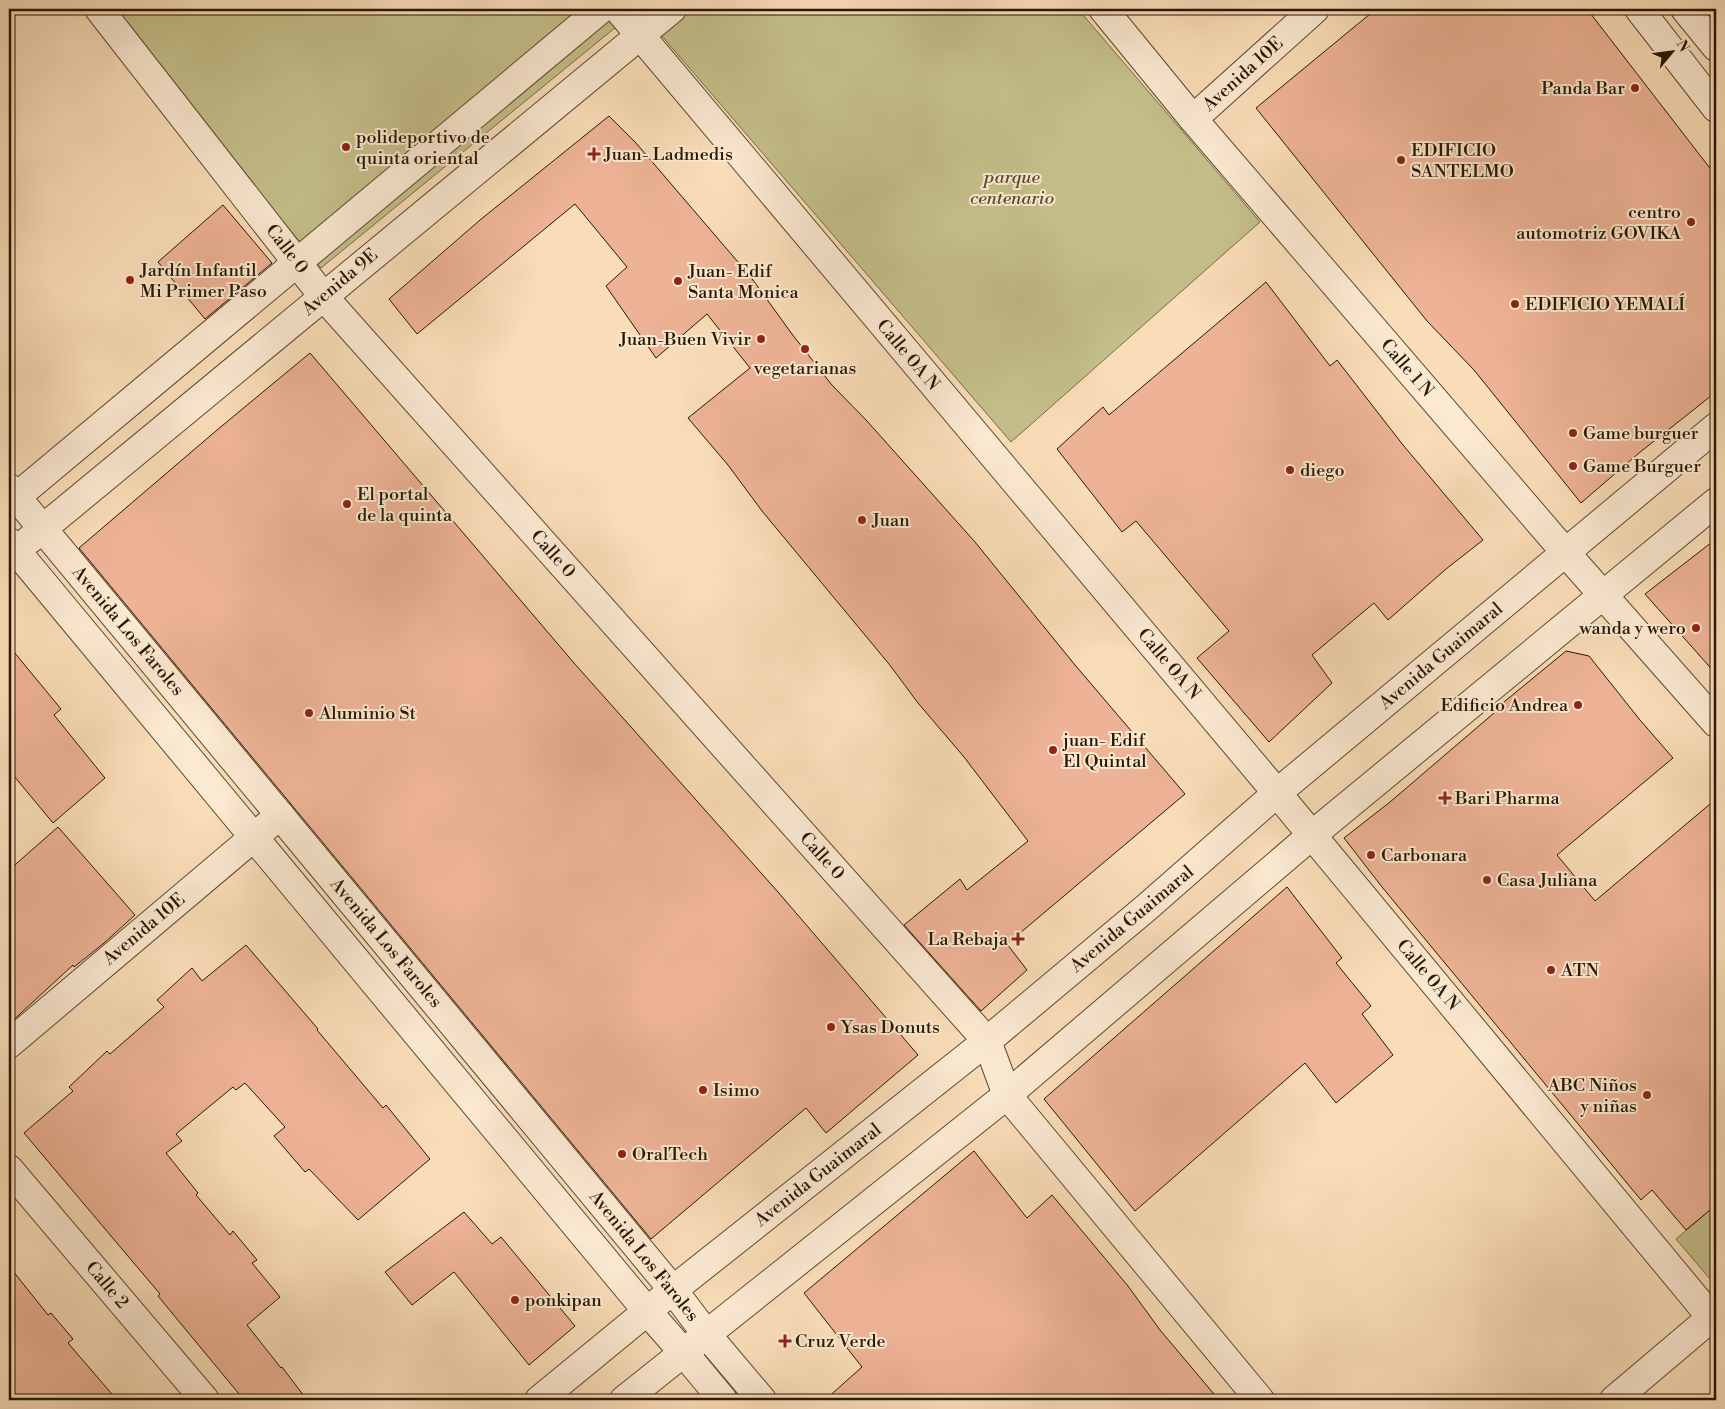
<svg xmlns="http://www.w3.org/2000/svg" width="1725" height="1409" viewBox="0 0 1725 1409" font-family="'Libre Bodoni',serif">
<rect width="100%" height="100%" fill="#f9ddb8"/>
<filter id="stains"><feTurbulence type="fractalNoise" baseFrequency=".004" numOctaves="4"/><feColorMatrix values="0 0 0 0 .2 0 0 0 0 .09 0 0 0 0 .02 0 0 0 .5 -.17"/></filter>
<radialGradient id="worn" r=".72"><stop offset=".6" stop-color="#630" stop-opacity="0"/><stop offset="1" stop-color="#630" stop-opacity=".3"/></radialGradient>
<!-- green -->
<g fill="#c4bf8a" stroke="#766c45">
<path d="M110,9H638L321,268Z"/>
<path d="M692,9H1078L1260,222L1011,442L661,35Z"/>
<path d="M1716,1205V1286L1676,1239Z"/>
</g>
<!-- building -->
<g fill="#eeb396" stroke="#291800">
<path d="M1376,9H1587L1716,176V392L1639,453L1581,503L1474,370L1427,321L1256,108Z"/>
<path d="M609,116L636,143L750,276L792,334L831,384L867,421L975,542L1075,665L1185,794L1007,944L1027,970L981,1011L904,925L960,879L967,890L1028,841L964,757L918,703L889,664L762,511L728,465L688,418L750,368L707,314L656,358L606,286L627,267L575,204L417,334L389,299L480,220Z"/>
<path d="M223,205L272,263L205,319L158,262Z"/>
<path d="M1266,282L1330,366L1337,360L1403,445L1483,540L1446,569L1388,620L1374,603L1312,655L1332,683L1269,742L1197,658L1229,631L1136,521L1122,532L1057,449L1103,407L1109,415Z"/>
<path d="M310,353L574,663L778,892L918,1055L826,1133L806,1108L651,1239L79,548L217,430Z"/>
<path d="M1716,539V674L1645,594Z"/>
<path d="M9,646L61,709L54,715L105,778L53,823L9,770Z"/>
<path d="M1566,651L1589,656L1640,720L1673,758L1557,855L1595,901L1716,799V1205L1686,1230L1652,1190L1641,1200L1382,887L1344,838L1390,802L1494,713L1493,711Z"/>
<path d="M58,827L135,915L104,943L74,967L73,965L9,1024V870Z"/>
<path d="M1287,887L1342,958L1336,963L1371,1006L1362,1014L1393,1055L1336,1103L1305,1063L1135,1211L1044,1099Z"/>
<path d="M246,945L318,1029L317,1030L383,1108L386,1105L430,1159L358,1220L309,1169L305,1172L274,1136L285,1127L245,1083L236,1090L233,1087L176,1134L182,1141L166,1153L198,1193L196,1195L230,1235L233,1231L257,1260L252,1263L280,1297L247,1325L281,1368L282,1367L307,1400H244L158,1296L160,1294L24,1133L73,1091L69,1087L107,1051L110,1054L164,1007L157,1000L192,968L202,981Z"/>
<path d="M974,1151L1027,1218L1052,1195L1128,1286L1160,1330L1219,1400H825L862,1367L804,1293Z"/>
<path d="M464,1212L492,1244L501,1237L575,1326L529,1365L454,1272L412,1305L385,1272Z"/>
<path d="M9,1266L48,1315L51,1313L73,1339L68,1343L117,1400H9Z"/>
</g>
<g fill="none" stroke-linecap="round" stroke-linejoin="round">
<defs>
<g id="minor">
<path d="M99,9L323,296L987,1041L1007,1095L1260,1400"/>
<path d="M618,9L1277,793L1716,1323"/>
<path d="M1103,9L1193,119L1565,552L1716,723"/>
<path d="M1193,119L1315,9"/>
<path d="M9,1044L280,815"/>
<path d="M9,1169L205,1400"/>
<path d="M1614,1400L1712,1317"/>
</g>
<g id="tertiary">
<path d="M1639,9L1716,108"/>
<path d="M1685,9L1716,47"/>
<path d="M9,488L673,1290L707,1335L762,1400"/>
<path d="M9,503L601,9"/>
<path d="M29,540L672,9"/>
<path d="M9,542L647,1311L684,1353L723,1400"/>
<path d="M539,1400L673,1290L987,1041L1146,908L1277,793L1716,427"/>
<path d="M624,1400L1007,1095L1312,835L1716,502"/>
</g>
</defs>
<!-- minor casing -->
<use href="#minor" stroke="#5d492e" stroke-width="30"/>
<!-- tertiary casing -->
<use href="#tertiary" stroke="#5d492e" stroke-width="30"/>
<!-- minor -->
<use href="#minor" stroke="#fbe9d1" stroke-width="28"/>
<!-- tertiary -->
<use href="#tertiary" stroke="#fbe9d1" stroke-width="28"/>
</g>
<!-- markers -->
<g fill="#8f2418" stroke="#fbe9d1" stroke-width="2">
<circle cx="1635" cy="88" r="5"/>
<circle cx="346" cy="147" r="5"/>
<path d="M591.5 146.5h5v5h5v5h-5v5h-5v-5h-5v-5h5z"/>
<circle cx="1401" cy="160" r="5"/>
<circle cx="1691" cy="222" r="5"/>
<circle cx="130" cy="280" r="5"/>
<circle cx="678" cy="281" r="5"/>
<circle cx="1515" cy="304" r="5"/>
<circle cx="761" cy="339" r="5"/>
<circle cx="805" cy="349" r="5"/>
<circle cx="1573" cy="433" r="5"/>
<circle cx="1573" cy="466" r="5"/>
<circle cx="1290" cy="470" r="5"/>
<circle cx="347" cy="504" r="5"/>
<circle cx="862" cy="520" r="5"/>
<circle cx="1696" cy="628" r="5"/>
<circle cx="1578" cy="705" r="5"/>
<circle cx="309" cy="713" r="5"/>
<circle cx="1053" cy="750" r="5"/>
<path d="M1442.5 790.5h5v5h5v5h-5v5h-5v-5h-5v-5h5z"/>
<circle cx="1371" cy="855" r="5"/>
<circle cx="1487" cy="880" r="5"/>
<path d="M1015.5 931.5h5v5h5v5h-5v5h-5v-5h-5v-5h5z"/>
<circle cx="1551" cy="970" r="5"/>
<circle cx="831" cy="1027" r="5"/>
<circle cx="703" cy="1090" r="5"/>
<circle cx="1647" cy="1095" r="5"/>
<circle cx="622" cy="1154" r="5"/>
<circle cx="515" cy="1300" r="5"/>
<path d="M782.5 1333.5h5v5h5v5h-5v5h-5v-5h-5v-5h5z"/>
</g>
<g text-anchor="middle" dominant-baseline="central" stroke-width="4" stroke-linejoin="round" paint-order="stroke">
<!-- street labels -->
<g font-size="18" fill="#291800" stroke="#fbe9d1">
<text transform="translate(1243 74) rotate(-42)">Avenida 10E</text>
<text transform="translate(287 249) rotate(52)">Calle 0</text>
<text transform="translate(340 282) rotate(-40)">Avenida 9E</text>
<text transform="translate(908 355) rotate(50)">Calle 0A N</text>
<text transform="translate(1407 368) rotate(49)">Calle 1 N</text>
<text transform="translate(553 554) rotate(48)">Calle 0</text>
<text transform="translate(128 631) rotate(50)">Avenida Los Faroles</text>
<text transform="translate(1441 656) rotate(-40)">Avenida Guaimaral</text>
<text transform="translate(1169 664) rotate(50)">Calle 0A N</text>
<text transform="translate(822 856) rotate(48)">Calle 0</text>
<text transform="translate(1132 919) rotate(-40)">Avenida Guaimaral</text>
<text transform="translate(144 929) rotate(-40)">Avenida 10E</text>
<text transform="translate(386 943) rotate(50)">Avenida Los Faroles</text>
<text transform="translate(1428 975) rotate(50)">Calle 0A N</text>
<text transform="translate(818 1175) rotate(-38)">Avenida Guaimaral</text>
<text transform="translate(644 1256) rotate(51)">Avenida Los Faroles</text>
<text transform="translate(107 1285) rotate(50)">Calle 2</text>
</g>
<!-- poi labels -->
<g font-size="18" fill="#291800" stroke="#fbe9d1" text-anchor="start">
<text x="1625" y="88" text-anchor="end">Panda Bar</text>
<text x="356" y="137">polideportivo de<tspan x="356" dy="21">quinta oriental</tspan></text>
<text x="1411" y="150">EDIFICIO<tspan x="1411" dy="21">SANTELMO</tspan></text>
<text x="604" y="154">Juan- Ladmedis</text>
<text x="1681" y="212" text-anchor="end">centro<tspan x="1681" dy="21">automotriz GOVIKA</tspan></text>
<text x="140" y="270">Jardín Infantil<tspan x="140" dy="21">Mi Primer Paso</tspan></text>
<text x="688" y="271">Juan- Edif<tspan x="688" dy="21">Santa Monica</tspan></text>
<text x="1525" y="304">EDIFICIO YEMALÍ</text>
<text x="751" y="339" text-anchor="end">Juan-Buen Vivir</text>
<text x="805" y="368" text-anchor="middle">vegetarianas</text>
<text x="1583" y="433">Game burguer</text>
<text x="1583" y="466">Game Burguer</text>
<text x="1300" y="470">diego</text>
<text x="357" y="494">El portal<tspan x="357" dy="21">de la quinta</tspan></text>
<text x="872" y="520">Juan</text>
<text x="1686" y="628" text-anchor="end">wanda y wero</text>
<text x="1568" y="705" text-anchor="end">Edificio Andrea</text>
<text x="319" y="713">Aluminio St</text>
<text x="1063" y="740">juan- Edif<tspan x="1063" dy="21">El Quintal</tspan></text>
<text x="1455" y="798">Bari Pharma</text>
<text x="1381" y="855">Carbonara</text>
<text x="1497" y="880">Casa Juliana</text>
<text x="1008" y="939" text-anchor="end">La Rebaja</text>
<text x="1561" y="970">ATN</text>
<text x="841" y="1027">Ysas Donuts</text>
<text x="1637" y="1085" text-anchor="end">ABC Niños<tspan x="1637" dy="21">y niñas</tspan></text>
<text x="713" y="1090">Isimo</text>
<text x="632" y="1154">OralTech</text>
<text x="525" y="1300">ponkipan</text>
<text x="795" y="1341">Cruz Verde</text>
</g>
<!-- park labels -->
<g font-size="18" font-style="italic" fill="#584a29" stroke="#fbe9d1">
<text x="1012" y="177">parque<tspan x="1012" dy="21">centenario</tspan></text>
</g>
</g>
<!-- margin -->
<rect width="1725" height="1409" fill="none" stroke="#f9ddb8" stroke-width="30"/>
<rect x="10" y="10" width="1705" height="1389" fill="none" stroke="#291800" stroke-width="2.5"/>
<rect x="15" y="15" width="1695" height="1379" fill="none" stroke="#291800"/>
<!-- north arrow -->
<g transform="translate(1672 52) rotate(61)" stroke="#fbe9d1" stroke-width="4" paint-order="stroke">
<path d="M0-4L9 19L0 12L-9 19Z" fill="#291800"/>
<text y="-8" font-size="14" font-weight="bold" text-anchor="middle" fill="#291800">N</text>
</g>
<rect width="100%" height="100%" filter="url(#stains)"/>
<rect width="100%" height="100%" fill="url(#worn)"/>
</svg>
